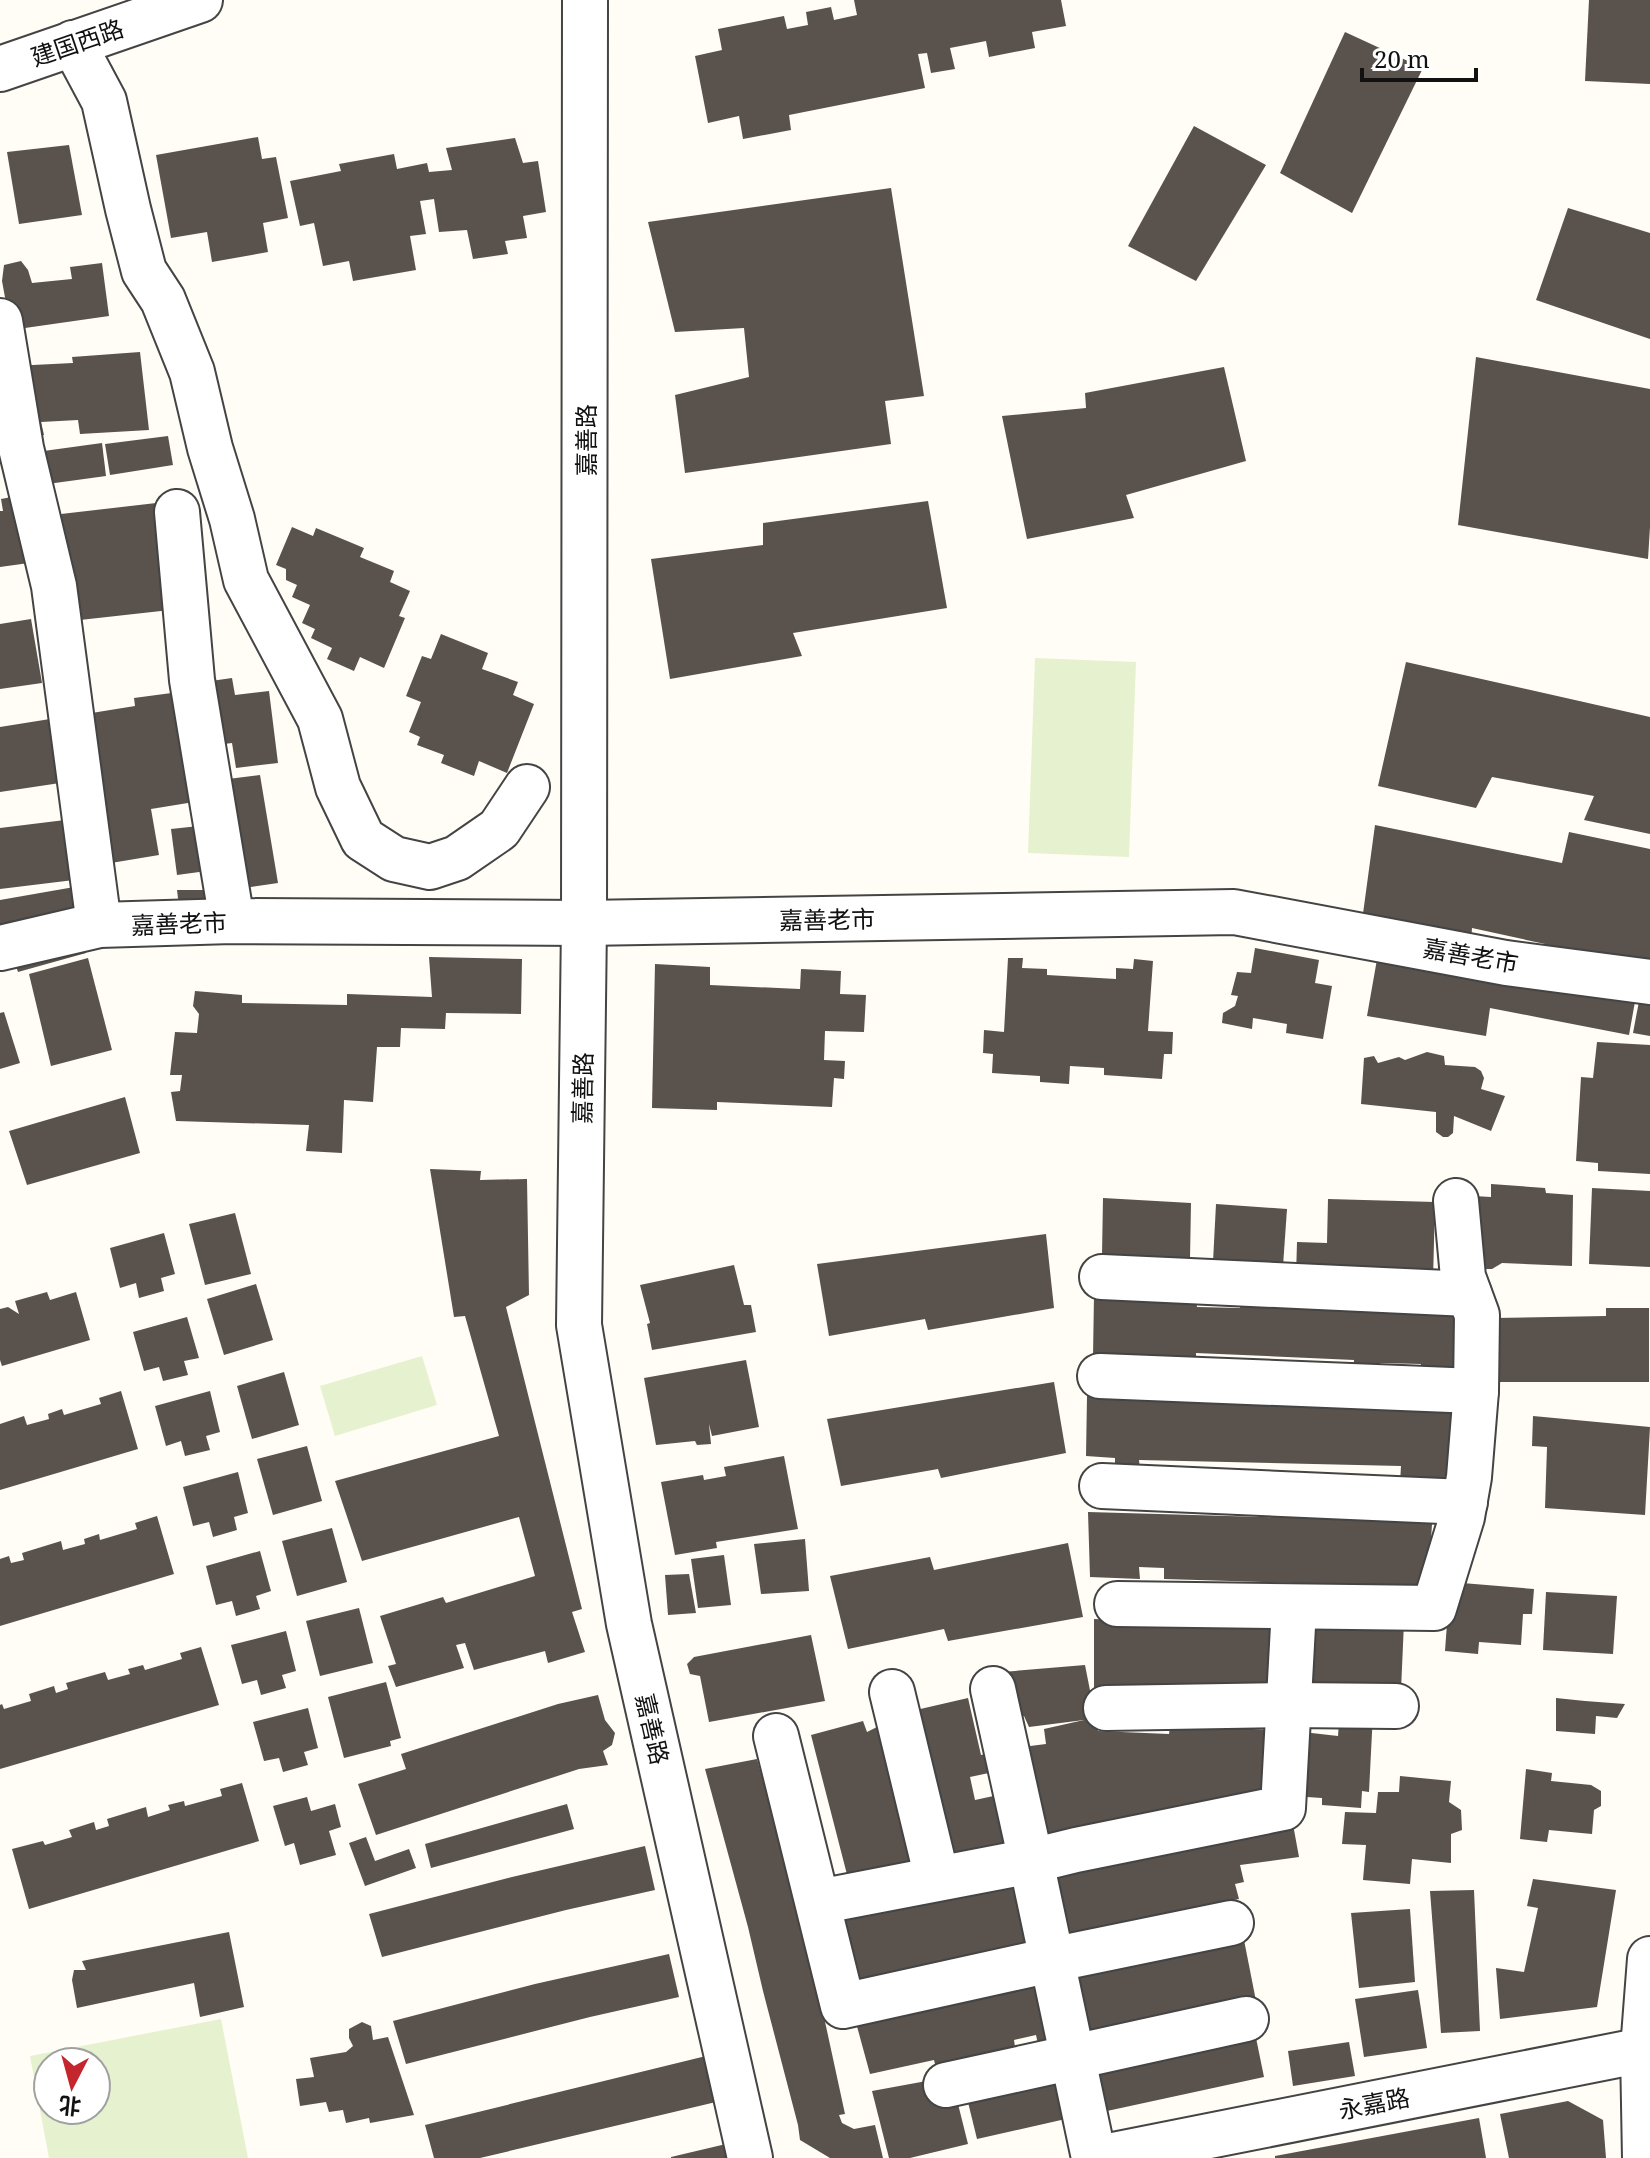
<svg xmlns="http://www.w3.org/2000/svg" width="1650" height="2158" viewBox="0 0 1650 2158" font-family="'Noto Serif','Noto Sans SC',serif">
<rect width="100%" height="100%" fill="#fffdf5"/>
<!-- pitch -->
<g fill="#e6f2cf" fill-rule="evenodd">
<path d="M1035,658L1136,662L1129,857L1028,853Z"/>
<path d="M422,1356L437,1405L335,1436L320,1386Z"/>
<path d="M221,2019L248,2158H49L30,2056ZM48,2062H96V2110H48Z"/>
</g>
<!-- building -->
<g fill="#5a524d">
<path d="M854,0H1061L1066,26L1032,32L1035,48L989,57L986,41L950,48L955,69L931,73L927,53L918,54L925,88L789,115L791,130L743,139L739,116L708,123L695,56L722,50L718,29L784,16L787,29L808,25L806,12L831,7L834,20L857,15Z"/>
<path d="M1589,0H1650V84L1585,81Z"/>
<path d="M1345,32L1423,68L1352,213L1280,173Z"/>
<path d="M1194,126L1266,165L1196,281L1128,246Z"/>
<path d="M258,137L262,159L276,157L288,218L263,223L268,252L212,262L207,232L171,238L156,155Z"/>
<path d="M515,138L523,163L538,161L546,212L523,216L527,238L505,241L508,254L473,259L467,230L439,232L434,199L420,201L426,234L410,236L416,270L353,281L349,261L323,266L314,223L300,226L290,181L341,171L339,164L394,154L397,169L427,163L429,172L452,170L446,148Z"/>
<path d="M69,145L82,215L19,224L7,152Z"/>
<path d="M891,188L924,396L885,401L891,444L685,473L675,395L749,377L744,328L675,332L648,222Z"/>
<path d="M1568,208L1650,233V339L1536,300Z"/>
<path d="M21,261L28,270L32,283L72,279L70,267L102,263L109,316L11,330L2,281L4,265Z"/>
<path d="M140,352L149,430L80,434L78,420L41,422L44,435L24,436L13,366L73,363L72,357Z"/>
<path d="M1476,357L1650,389V527L1648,559L1458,525Z"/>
<path d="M1224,367L1246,461L1126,495L1134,518L1027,539L1002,416L1086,408L1085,393Z"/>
<path d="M168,436L173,465L110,475L105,444Z"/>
<path d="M102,443L106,476L33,486L29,453Z"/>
<path d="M17,496L29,563L0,567V511H3L1,499Z"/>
<path d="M928,501L947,608L793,633L802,656L670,679L651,559L763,545V523Z"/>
<path d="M165,502L179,609L80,620L61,514Z"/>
<path d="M292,527L313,536L316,528L364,548L360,557L394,571L390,582L410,591L399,616L405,618L384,668L360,657L354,671L327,659L332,648L311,638L315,629L302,623L310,605L292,597L297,585L286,580V569L276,565Z"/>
<path d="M31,619L42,683L0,689V624Z"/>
<path d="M441,634L488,653L482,669L518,682L513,695L534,704L507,773L479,761L474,776L441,763L444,755L417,745L420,737L409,732L421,702L406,696L422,656L431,659Z"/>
<path d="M1406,662L1650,717V834L1584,820L1594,796L1492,777L1476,808L1378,786Z"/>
<path d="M232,678L235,695L269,691L278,763L236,768L232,743L208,746L211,681Z"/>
<path d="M179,692L194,802L151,809L159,855L99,865L73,716L135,706L134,698Z"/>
<path d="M50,719L60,783L0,792V727Z"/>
<path d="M260,775L278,883L237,889L220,780Z"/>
<path d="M65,820L74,880L0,889V828Z"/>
<path d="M208,825L214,870L177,875L171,829Z"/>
<path d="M1375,825L1562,863L1569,832L1650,849V966L1547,956L1545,944L1472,928L1471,942L1362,921Z"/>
<path d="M80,886L86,916L0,933V900Z"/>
<path d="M177,890H205L207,914L180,915Z"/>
<path d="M80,933L86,953L18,972L11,951Z"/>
<path d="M1255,948L1319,960L1315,983L1332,986L1323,1039L1286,1033L1287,1024L1253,1018L1252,1029L1222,1023L1223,1013L1235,1006L1238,996L1231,995L1237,972L1251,973Z"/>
<path d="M1379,948L1636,996L1629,1035L1490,1008L1486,1036L1367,1016Z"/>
<path d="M429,957L522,959L521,1014L446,1013L445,1029L401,1028L400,1047H377L373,1102L344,1100L342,1153L306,1151L309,1125L176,1121L171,1092L180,1091L182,1075H170L175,1032L197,1033L199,1014L193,1006L195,991L242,995V1003L347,1005V994L432,997Z"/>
<path d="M88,958L112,1050L51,1066L29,974Z"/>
<path d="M1008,958H1023L1022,968L1047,969V975L1116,979V968L1133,969L1134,959L1153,961L1148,1031L1173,1032L1172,1054H1164L1162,1079L1104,1075V1068L1070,1066L1069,1084L1040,1082V1076L992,1073L993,1054L983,1053L984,1030L1004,1032Z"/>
<path d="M655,964L710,967V985L800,989L801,969L841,971L840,994L866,995L864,1032L825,1031L824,1060L845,1061L844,1079L834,1078L832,1107L717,1102V1110L652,1108Z"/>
<path d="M1640,996L1650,999V1036L1633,1033Z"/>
<path d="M4,1012L20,1063L0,1069V1013Z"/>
<path d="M1597,1042L1650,1045V1174L1598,1171V1163L1576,1161L1581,1077L1593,1078Z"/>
<path d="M1427,1052L1444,1056L1445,1065L1475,1067L1481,1071L1484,1078L1481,1089L1505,1096L1491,1131L1454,1116L1453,1133L1448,1137H1443L1436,1132V1112L1361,1104L1364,1058L1374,1056L1378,1063L1399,1057L1405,1060Z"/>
<path d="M125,1097L140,1153L27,1185L9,1131Z"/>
<path d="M430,1169L481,1171L480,1180L527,1179L529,1295L506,1307L582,1609L572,1612L585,1652L548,1663L545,1651L474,1670L465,1643L456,1645L464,1668L396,1687L388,1666L396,1664L380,1616L443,1597L446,1603L535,1576L519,1517L362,1561L335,1481L499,1436L465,1316L454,1317Z"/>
<path d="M1491,1184L1545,1188L1546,1193L1573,1195L1572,1266L1502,1263L1492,1269H1471L1474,1196L1491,1197Z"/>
<path d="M1592,1188L1650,1191V1267L1589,1264Z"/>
<path d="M1103,1198L1191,1203L1190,1259L1102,1255Z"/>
<path d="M1328,1199L1435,1202L1433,1281L1296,1277L1297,1242L1327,1243Z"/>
<path d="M1216,1204L1287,1209L1283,1266L1213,1262Z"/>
<path d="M235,1213L251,1274L205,1285L189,1224Z"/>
<path d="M164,1233L175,1274L161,1278L164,1291L139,1298L136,1283L120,1288L110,1248Z"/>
<path d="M1046,1234L1054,1308L928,1330L925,1319L829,1336L817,1264Z"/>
<path d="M734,1265L744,1305H751L756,1332L652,1350L647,1324L650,1323L640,1285Z"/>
<path d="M256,1284L273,1340L224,1355L207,1299Z"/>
<path d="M47,1292L50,1300L76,1292L90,1340L2,1366L0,1360V1309L8,1307L19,1314L15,1301Z"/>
<path d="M1094,1295L1196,1299L1197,1307L1240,1308L1241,1300L1465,1308L1464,1380H1421V1364L1380,1363V1382H1353L1354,1360L1196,1353V1360L1093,1357Z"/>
<path d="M1606,1308H1649V1382H1497L1494,1318L1606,1316Z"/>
<path d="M187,1317L199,1358L184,1361L188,1375L163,1381L159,1367L144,1371L133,1332Z"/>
<path d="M746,1360L759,1427L712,1436L709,1424L711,1444L697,1445L695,1441L656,1445L644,1378Z"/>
<path d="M284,1372L299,1425L252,1439L237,1386Z"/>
<path d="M1054,1382L1066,1453L941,1478L938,1469L841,1486L827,1419Z"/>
<path d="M121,1391L138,1449L0,1490V1424L24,1416L27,1425L49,1419L48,1414L62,1409L64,1415L101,1404L99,1398Z"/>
<path d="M210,1391L220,1432L206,1436L210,1450L185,1456L181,1441L166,1446L155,1406Z"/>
<path d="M1087,1396L1180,1400L1455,1407L1448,1484L1400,1483L1401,1466L1139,1460L1140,1469H1115V1458L1086,1456Z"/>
<path d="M1533,1416L1650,1427L1645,1515L1545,1508L1547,1447L1532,1446Z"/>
<path d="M307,1446L322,1501L273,1515L257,1459Z"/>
<path d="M784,1456L798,1529L716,1542L717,1548L675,1555L661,1482L703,1475L704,1480L726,1476L724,1467Z"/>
<path d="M238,1472L248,1513L234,1517L237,1530L213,1537L209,1522L193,1526L183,1487Z"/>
<path d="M1088,1512L1374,1520L1432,1524L1428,1587L1164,1579V1568L1139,1567L1140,1579L1090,1577Z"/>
<path d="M157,1516L174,1574L0,1626V1559L9,1556L11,1563L24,1560L22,1553L61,1541L63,1550L85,1544L84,1539L99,1534L100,1540L137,1529L135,1523Z"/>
<path d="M332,1528L347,1582L297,1596L282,1541Z"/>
<path d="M805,1539L809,1591L761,1594L754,1544Z"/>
<path d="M1068,1543L1083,1617L948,1641L944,1629L848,1649L830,1576L930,1557L934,1570Z"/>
<path d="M260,1551L271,1591L256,1596L260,1609L236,1616L232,1601L216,1605L206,1566Z"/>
<path d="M724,1555L731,1605L698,1608L691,1559Z"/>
<path d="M689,1574L696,1613L668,1615L665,1575Z"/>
<path d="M1450,1582L1534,1589L1532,1614H1523L1521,1645L1479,1642L1478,1654L1445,1651Z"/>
<path d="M1546,1592L1617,1596L1613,1654L1543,1650Z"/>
<path d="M359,1608L373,1663L320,1676L306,1621Z"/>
<path d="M1094,1619L1278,1626L1280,1695L1094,1689Z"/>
<path d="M1294,1619L1404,1622L1401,1690L1295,1686Z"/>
<path d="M286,1631L296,1671L282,1675L286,1688L261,1695L257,1680L242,1684L231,1645Z"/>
<path d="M811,1635L825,1701L709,1722L700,1676L690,1674L687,1664L694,1657Z"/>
<path d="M201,1647L219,1705L0,1769V1705L2,1704L4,1709L31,1701L29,1694L54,1686L56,1693L68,1689L66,1683L105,1672L108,1680L130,1674L128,1669L143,1665L145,1670L182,1659L180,1653Z"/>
<path d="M1085,1665L1098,1731L1169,1734L1170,1726L1276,1730L1275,1791L1035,1835L1015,1748L1046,1744L1044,1729L1084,1720L1029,1727L1024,1716L1008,1718L1002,1672Z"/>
<path d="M386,1682L401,1738L390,1741L391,1746L344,1758L328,1697Z"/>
<path d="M598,1695L605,1720L615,1733L612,1745L603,1751L608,1765L579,1769L376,1835L358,1784L406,1769L401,1754L558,1704Z"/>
<path d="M968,1698L981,1755L999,1751L1003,1770L970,1777L975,1800L1012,1792L1017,1856L953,1871L916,1710Z"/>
<path d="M1556,1698L1585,1701L1625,1704L1617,1718L1596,1716L1595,1734L1556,1731Z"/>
<path d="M308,1708L318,1748L304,1752L308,1765L283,1772L279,1758L264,1761L253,1722Z"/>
<path d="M1340,1708L1373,1713L1369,1792L1362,1791L1361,1808L1322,1805V1798L1292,1796L1294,1731L1338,1736Z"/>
<path d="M863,1721L867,1732L885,1723L924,1870L851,1890L811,1735Z"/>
<path d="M757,1759L794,1891L816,1980L845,2114L839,2115L842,2123L854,2129L875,2125L883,2158H830L800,2140L798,2125L763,1991L748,1927L705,1769Z"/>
<path d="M1526,1769L1552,1773L1551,1781L1591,1785L1601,1791V1806L1594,1810L1592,1834L1549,1830L1547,1842L1520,1839Z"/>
<path d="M1400,1776L1451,1781L1449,1802L1461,1810L1462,1830L1451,1834V1863L1412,1859L1410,1884L1363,1880L1366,1845L1342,1844L1345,1812L1376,1813L1378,1792H1399Z"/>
<path d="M242,1783L259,1841L29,1909L12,1849L43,1841L45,1845L72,1837L69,1830L94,1822L96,1830L109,1826L107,1819L146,1807L148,1817L170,1810L168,1805L184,1801L185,1806L222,1796L220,1789Z"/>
<path d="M307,1797L311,1811L335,1804L341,1827L329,1831L336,1855L300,1865L294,1843L285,1846L273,1806Z"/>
<path d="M567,1804L574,1829L431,1868L425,1844Z"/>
<path d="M1292,1819L1299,1857L1240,1865L1244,1882L1235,1884L1239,1899L1057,1938L1047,1878Z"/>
<path d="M366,1837L375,1861L409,1849L416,1868L365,1886L349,1843Z"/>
<path d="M645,1846L655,1890L566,1910L382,1957L369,1914L512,1877Z"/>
<path d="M1533,1879L1616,1890L1597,2007L1500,2019L1496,1968L1524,1972L1538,1908L1527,1906Z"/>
<path d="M1022,1881L1038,1945L850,1985L831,1921Z"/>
<path d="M1474,1890L1480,2031L1441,2033L1430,1891Z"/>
<path d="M1410,1909L1415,1982L1359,1988L1351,1913Z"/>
<path d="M229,1932L244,2007L200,2017L194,1983L77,2008L72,1980L74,1970H86L82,1961Z"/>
<path d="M1244,1940L1257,2006L1081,2038L1066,1976Z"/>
<path d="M669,1954L679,1997L590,2017L406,2064L393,2021L535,1984Z"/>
<path d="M1046,1977L1060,2044L1039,2049L1036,2035L1014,2040L1016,2054L937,2072L934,2060L870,2074L855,2019Z"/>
<path d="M1418,1990L1427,2048L1364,2057L1355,1999Z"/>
<path d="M362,2022L371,2026L373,2040L388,2037L414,2115L370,2123L369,2118L346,2123L343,2110L329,2112L326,2102L300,2106L296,2079L314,2077L310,2058L346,2052L353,2046L349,2038V2029Z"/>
<path d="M1255,2033L1264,2077L1107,2111L1067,2072Z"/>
<path d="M1349,2042L1355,2076L1293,2086L1288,2051Z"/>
<path d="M706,2056L716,2102L480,2158H434L425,2125Z"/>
<path d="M1058,2076L1070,2118L977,2139L966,2094Z"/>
<path d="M932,2080L955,2092L968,2144L910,2158H889L872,2091Z"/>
<path d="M1568,2101L1603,2120L1606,2158H1509L1500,2114Z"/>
<path d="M1479,2118L1486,2158H1275V2156Z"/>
<path d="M726,2144L730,2158H671V2157Z"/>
</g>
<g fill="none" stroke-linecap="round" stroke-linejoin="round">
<defs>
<g id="minor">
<path d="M585,0L584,923L579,1325L629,1624L750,2158"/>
<path d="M73,43L104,101L128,209L144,271L163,300L192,372L210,448L232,519L246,580L320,719L338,787L363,839L394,859L430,867L457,858L499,829L527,787"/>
<path d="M0,69L200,0"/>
<path d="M0,321L21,448L54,586L99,925"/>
<path d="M177,512L192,680L232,921"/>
<path d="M0,948L99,925L232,921L584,923L1234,912L1506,963L1650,982"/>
<path d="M1102,1277L1469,1294"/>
<path d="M1100,1376L1476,1391"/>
<path d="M1102,1486L1465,1502"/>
<path d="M1117,1604L1434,1608L1462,1517L1469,1477L1476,1391L1477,1315L1463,1277L1456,1201"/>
<path d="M892,1692L937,1878"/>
<path d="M1106,1708L1289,1705L1396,1706"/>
<path d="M776,1736L843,2006L1051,1960L1231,1923"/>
<path d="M818,1902L1031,1861L993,1689"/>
<path d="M946,2085L1246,2019"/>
<path d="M1094,2158L1031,1861L1076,1850L1283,1808L1294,1608"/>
<path d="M1098,2158L1643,2050L1650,2046"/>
<path d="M1645,2158L1643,2050L1650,1959"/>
</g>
</defs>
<!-- minor casing -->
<use href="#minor" stroke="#444" stroke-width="48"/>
<!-- minor -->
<use href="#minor" stroke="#fff" stroke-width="44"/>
</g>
<g text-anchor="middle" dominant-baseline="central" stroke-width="8" stroke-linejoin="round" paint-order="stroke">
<!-- street labels -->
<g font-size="24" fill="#111" stroke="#fff">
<text transform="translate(77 42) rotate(-19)">建国西路</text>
<text transform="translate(585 440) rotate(-90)">嘉善路</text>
<text transform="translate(827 919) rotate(-1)">嘉善老市</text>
<text transform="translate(179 923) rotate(-2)">嘉善老市</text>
<text transform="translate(1471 955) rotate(10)">嘉善老市</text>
<text transform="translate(582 1088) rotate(-89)">嘉善路</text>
<text transform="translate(653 1729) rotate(77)">嘉善路</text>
<text transform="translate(1374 2103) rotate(-11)">永嘉路</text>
</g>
</g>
<!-- north arrow -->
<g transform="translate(72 2086) rotate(186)"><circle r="38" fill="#ffffff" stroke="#a0a0a0" stroke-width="2"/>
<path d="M0-6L14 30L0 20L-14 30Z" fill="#c4262e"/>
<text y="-12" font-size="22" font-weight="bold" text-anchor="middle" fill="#111111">北</text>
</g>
<!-- scale -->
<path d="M1362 68v12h114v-12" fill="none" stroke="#111111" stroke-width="4"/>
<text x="1374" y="68" font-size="24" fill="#111111" stroke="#ffffff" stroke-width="6" paint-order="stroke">20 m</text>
</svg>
